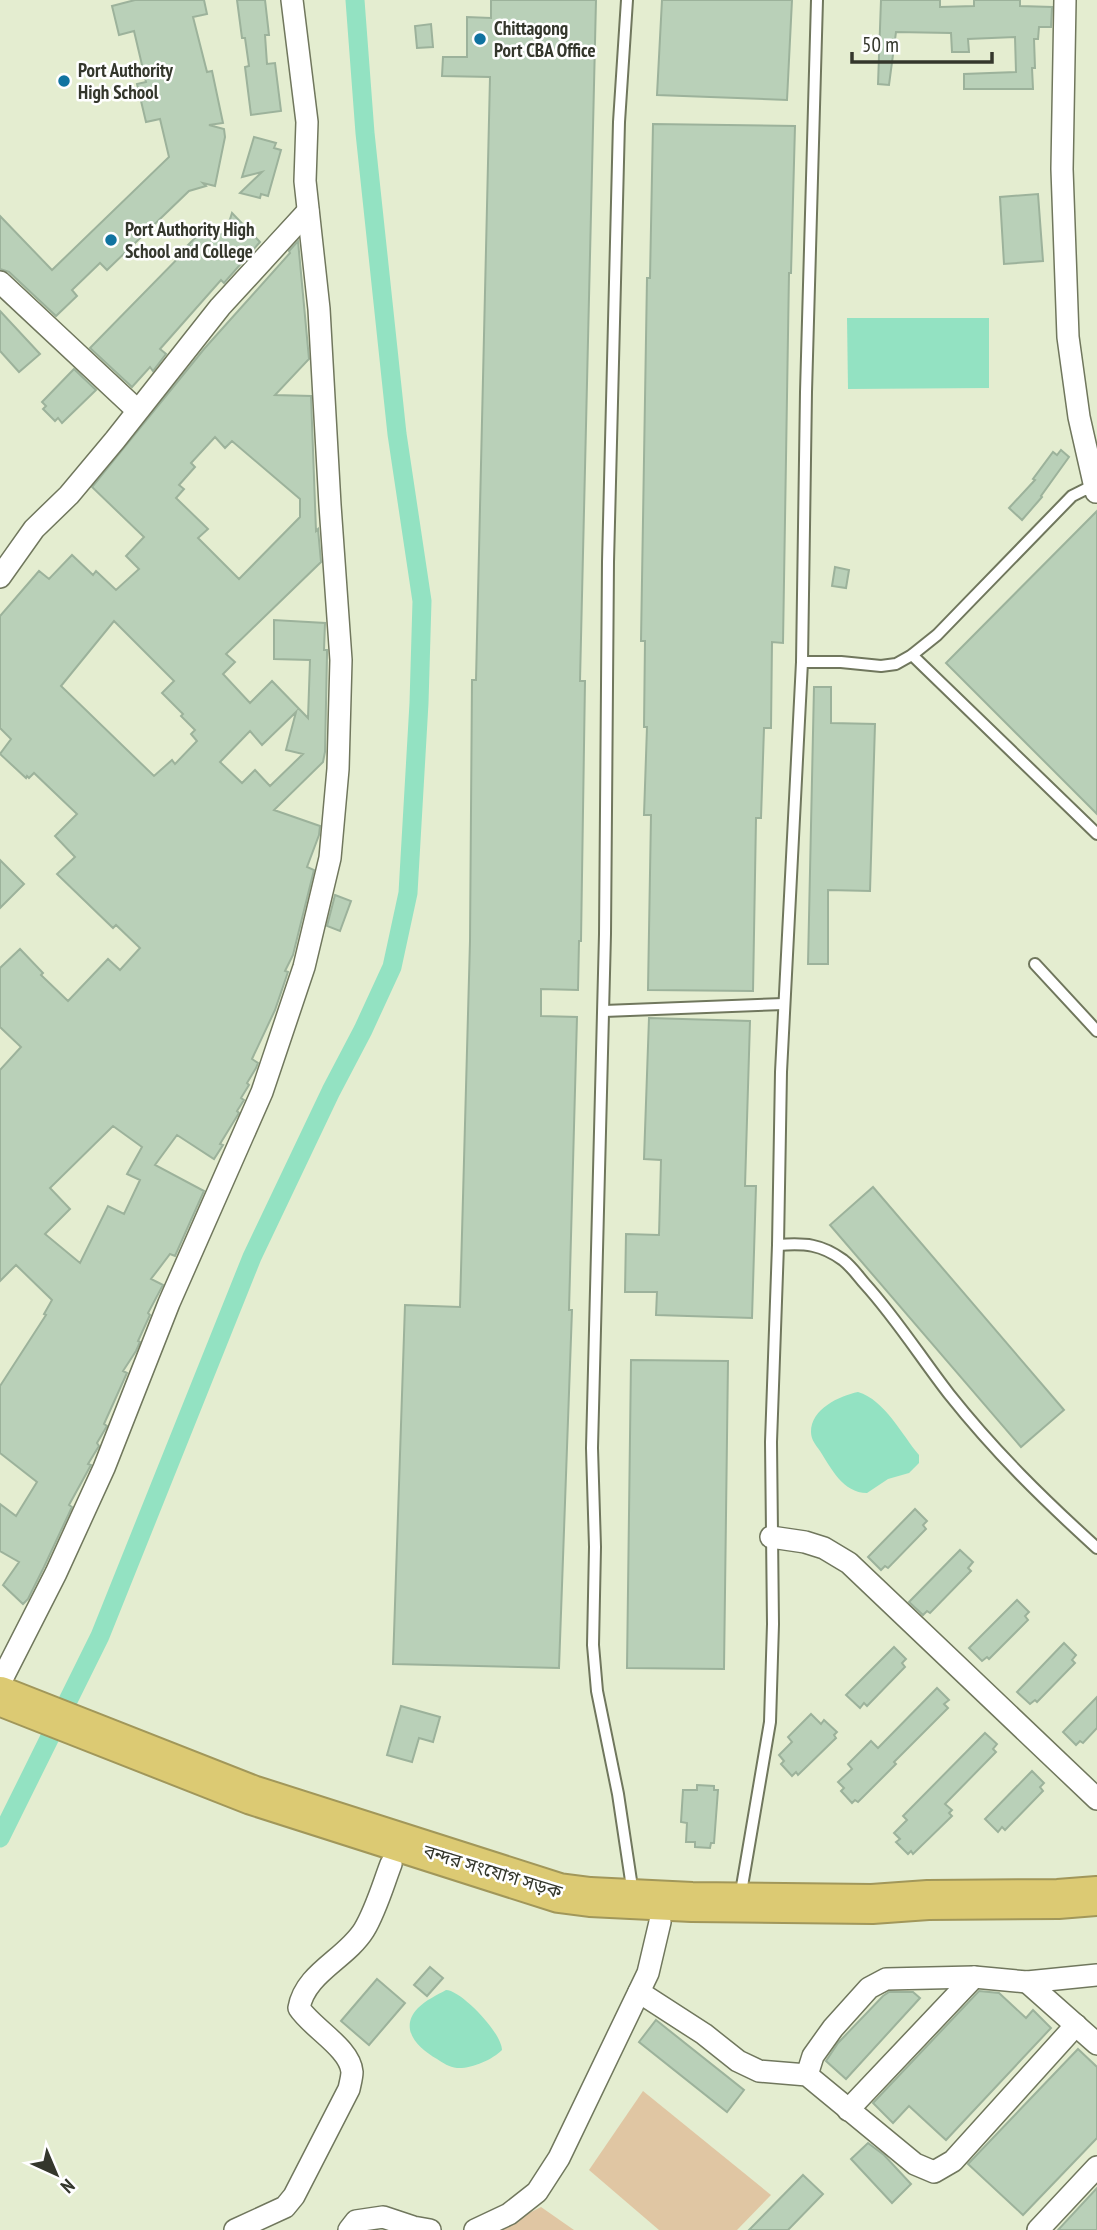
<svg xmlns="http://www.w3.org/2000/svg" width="1097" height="2230" viewBox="0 0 1097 2230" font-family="'PT Sans Narrow','Noto Sans Bengali',sans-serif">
<rect width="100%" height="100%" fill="#e4edd0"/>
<!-- green -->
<g fill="#e0c6a3">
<path d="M643,2091L771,2195L737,2230H659L589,2170Z"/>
<path d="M541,2207L574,2230H496Z"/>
</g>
<!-- water -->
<g fill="#93e2c2">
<path d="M989,318V388L848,389L847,318Z"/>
<path d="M858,1392C885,1400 902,1435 919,1455V1463L909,1473L888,1479L867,1493C843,1493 831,1468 820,1451C816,1445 811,1440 811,1432C811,1409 839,1396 858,1392Z"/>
<path d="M446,1990C461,1990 502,2033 502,2050C492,2060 471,2069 457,2068C449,2067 443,2063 437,2059C418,2048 398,2029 418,2008C426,2000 437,1995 446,1990Z"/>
</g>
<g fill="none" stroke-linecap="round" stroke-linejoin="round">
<!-- canal -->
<path stroke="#93e2c2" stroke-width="19" d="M0,1838L100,1636L252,1257L331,1091L363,1030L392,967L408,893L419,703L422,601L397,434L365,133L355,0"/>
</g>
<!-- building -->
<g fill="#b9d0b8" stroke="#9cb29b" stroke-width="2" fill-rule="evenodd">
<path d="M135,0H204L207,14L193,17L207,72L212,71L223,123L209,125L224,129L225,137L215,186L203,183L206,186L189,191L107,270L100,263L72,290L77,296L56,316L9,272L0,269V216L52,270L169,157L160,119L146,122L137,84L146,82L134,31L119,35L112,6Z"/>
<path d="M237,0H265L269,35H265L267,64L275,63L281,111L251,115L245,67L249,66L245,38H242Z"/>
<path d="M491,0H596L580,681H585L581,941H579L578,990L541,989V1016L577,1017L569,1310H572L559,1668L393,1664L405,1305L460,1307L470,941L472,680H476L490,77L442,76L443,57H467V17L491,18Z"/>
<path d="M662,0H792L787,100L657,95Z"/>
<path d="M881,0H940V7L974,6V0H1020V6L1052,7L1051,27H1039L1038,39H1034L1035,68H1032L1033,89H964V74L1016,72L1015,37L968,39L969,52H952L951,33L896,32L889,85L878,84Z"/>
<path d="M431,24L433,47L417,48L415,26Z"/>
<path d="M653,124L795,126L791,273H789L783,643L772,642L771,728H764L761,818H756L753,991L648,990L651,815H644L647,727H644L645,641H641L647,278H650Z"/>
<path d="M254,137L276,143L274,148L281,150L268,196L261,194L260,198L240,193L262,172L242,177Z"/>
<path d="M1038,194L1043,261L1004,264L1000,197Z"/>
<path d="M232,213L260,242L224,283L221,280L160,349L166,354L153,371L150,367L132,387L90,348L190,246L188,245L203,230L225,235Z"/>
<path d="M298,241L309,359L275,395L311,396L316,531L318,529L321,562L226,654L235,662L223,674L250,703L272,681L308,718L310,660L274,659V620L325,623L324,650H327V655L325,752L323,762L274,810L320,826L319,835L307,867L314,870L293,955L285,971L288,972L275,1010L252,1059L258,1063L256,1068L247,1083L249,1085L241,1098L244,1100L237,1111L239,1113L220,1144L223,1145L214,1159L177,1135L155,1165L204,1191L175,1256L170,1254L151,1279L163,1285L148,1313L150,1315L138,1341L140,1342L136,1351L123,1371L127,1373L104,1424L107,1426L97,1443L99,1446L88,1464L91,1465L69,1505L72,1507L44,1567L28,1599L23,1604L3,1585L19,1562L0,1551V1504L16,1516L37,1482L0,1453V1386L46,1315L44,1314L52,1300L16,1265L0,1281V1070L21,1047L0,1027V968L20,949L43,973L41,975L68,1001L108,959L120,970L140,948L116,925L113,928L57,874L75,857L55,836L77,814L34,773L29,778L27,776L26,778L0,754L11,739L0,728V616L39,571L49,579L72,555L93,575L96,571L116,590L139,569L126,556L144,537L92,487L204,349L290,253L289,251ZM215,437L225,448L232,441L300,499V517L239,579L198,538L208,529L176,498L184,489L179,485L195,467L191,463ZM114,621L174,681L162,693L183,714L181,716L195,730L191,734L197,741L175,764L172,760L154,776L61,686ZM296,712L286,750L303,754L270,786L255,770L242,783L220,762L250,731L262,745ZM113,1126L142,1147L127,1174L140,1180L124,1214L108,1206L80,1263L45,1234L70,1209L50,1188Z"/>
<path d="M0,311L40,354L19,372L0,351Z"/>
<path d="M74,369L96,390L62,423L58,418L55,421L43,409L46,406L42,402Z"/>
<path d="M1061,450L1069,457L1041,496L1042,497L1022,520L1009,508L1035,480L1033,479L1053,452L1057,455Z"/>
<path d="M1097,511V814L946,663Z"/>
<path d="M835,567L849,570L846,588L832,586Z"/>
<path d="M814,687H831V723L875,724L870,891L828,890V964H808Z"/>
<path d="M0,860L24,884L0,908Z"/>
<path d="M335,895L351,901L340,931L327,926Z"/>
<path d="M649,1018L750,1021L745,1186H756L752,1318L656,1315L657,1292H625L626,1234L659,1235L661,1160L644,1159Z"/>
<path d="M873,1187L1064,1410L1021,1447L830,1225Z"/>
<path d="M631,1360L728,1361L724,1669L627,1668Z"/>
<path d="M915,1509L927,1521L923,1525L926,1529L888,1568L885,1566L881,1570L868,1557Z"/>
<path d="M960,1550L973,1562L968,1568L971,1571L930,1613L927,1611L923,1615L909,1602Z"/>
<path d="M1017,1600L1029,1612L1025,1616L1028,1620L989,1659L987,1657L982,1661L969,1648Z"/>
<path d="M1064,1643L1076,1655L1072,1660L1075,1663L1037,1702L1035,1700L1030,1704L1017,1692Z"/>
<path d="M894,1647L906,1659L902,1663L905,1667L867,1706L864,1703L860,1708L846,1695Z"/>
<path d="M937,1688L949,1700L944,1704L948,1708L894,1762L896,1764L858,1802L855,1800L852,1803L841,1791L844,1788L838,1782L852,1769L848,1764L871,1741L878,1748Z"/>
<path d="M1097,1697V1728L1083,1743L1080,1741L1076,1745L1063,1732Z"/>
<path d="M401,1706L440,1717L433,1742L419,1738L412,1762L387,1755Z"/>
<path d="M811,1714L821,1724L824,1720L837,1732L834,1735L836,1738L798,1775L796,1772L792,1776L781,1764L784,1761L779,1755L792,1742L788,1737Z"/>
<path d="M985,1733L997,1744L993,1749L996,1752L945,1804L952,1810L949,1813L952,1816L913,1854L911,1851L908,1854L896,1842L900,1839L894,1833L907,1820L903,1816Z"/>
<path d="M1032,1771L1044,1783L1040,1787L1043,1791L1005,1830L1002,1827L998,1832L985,1819Z"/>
<path d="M697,1785L714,1786V1790H718L714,1843H711L710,1848L695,1847V1842H686L687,1823L681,1822L683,1790H697Z"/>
<path d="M430,1967L443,1978L427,1996L414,1985Z"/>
<path d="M377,1979L405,2003L369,2045L341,2021Z"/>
<path d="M979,1991L999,1993L1026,2018L1033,2010L1051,2028L946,2140L909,2106L893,2123L873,2103Z"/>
<path d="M889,1992H913L920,1998L846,2079L826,2061L838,2043L883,1996Z"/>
<path d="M656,2020L744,2090L727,2112L639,2042Z"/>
<path d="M1078,2049L1097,2067V2138L1023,2215L968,2164Z"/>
<path d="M868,2143L884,2155L911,2184L892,2203L851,2159Z"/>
<path d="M803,2175L823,2194L788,2230H749Z"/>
<path d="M1097,2188V2230H1058Z"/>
</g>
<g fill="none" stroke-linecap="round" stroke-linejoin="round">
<defs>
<g id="lane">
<path d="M627,0L619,122L608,562L605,934L592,1448L595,1547L593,1645L597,1691L618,1794L633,1894"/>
<path d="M912,655L1097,834"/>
<path d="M802,662H841L881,666L896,664L912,655L937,635L968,603L1072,496L1086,489L1097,493"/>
<path d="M1035,964L1097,1031"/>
<path d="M604,1011L784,1004"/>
<path d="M778,1245C805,1243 821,1244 843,1260C852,1267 858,1276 865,1284C896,1318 921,1358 949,1394C996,1453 1042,1498 1097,1548"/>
<path d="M740,1898L770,1722L773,1624L771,1442L778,1245L781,1072L802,662L806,392L817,0"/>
</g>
<g id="street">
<path d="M1065,0L1062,169L1068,337L1079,417L1096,492"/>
<path d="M0,282L137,410"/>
<path d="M0,577L34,529L69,495L115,440L220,307L308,211"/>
<path d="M771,1537L805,1542L824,1548L849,1563L1097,1799"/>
<path d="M0,1683L56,1573L104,1468L169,1303L262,1092L304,967L330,858L338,769L341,660L330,505L319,309L305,181L307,122L292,0"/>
<path d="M1027,1982L1097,2044"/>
<path d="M639,1992L704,2034L738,2061L759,2071L807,2075L915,2164L934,2172L953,2161L1076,2025"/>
<path d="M807,2075L813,2056L833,2028L869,1988L886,1979L974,1977L1027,1982L1097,1975"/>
<path d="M848,2110L974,1977"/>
<path d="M235,2230L285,2207L294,2196L349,2089C350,2084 352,2077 352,2072C350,2048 312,2028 299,2008C305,1973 346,1959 364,1930C376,1910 383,1885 391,1864"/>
<path d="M349,2230L356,2221L383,2217L413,2227L430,2230"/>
<path d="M475,2230L509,2214L537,2192L559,2158L648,1973L660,1922"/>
<path d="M1038,2230L1097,2167"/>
</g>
<path id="highway" d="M0,1696L252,1795L559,1893L590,1897L692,1902L872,1904L928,1900L1058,1899L1097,1896"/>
</defs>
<!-- lane casing -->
<use href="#lane" stroke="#70775d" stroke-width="14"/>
<!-- street casing -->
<use href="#street" stroke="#70775d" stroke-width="24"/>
<!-- highway casing -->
<use href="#highway" stroke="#a1975a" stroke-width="42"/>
<!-- lane -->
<use href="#lane" stroke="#fff" stroke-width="10"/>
<!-- street -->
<use href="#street" stroke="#fff" stroke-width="21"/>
<!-- highway -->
<use href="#highway" stroke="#dcca73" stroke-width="38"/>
</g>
<!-- markers -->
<g fill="#1073a0" stroke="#fff" stroke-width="2.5">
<circle cx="480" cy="39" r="7"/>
<circle cx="64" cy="81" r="7"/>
<circle cx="111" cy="240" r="7"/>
</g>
<g text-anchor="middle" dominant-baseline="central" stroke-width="5" stroke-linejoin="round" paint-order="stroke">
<!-- poi labels -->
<g font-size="19" font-weight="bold" fill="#34372c" stroke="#fff" text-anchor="start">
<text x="494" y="28">Chittagong<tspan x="494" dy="22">Port CBA Office</tspan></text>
<text x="78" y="70">Port Authority<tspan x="78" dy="22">High School</tspan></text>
<text x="125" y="229">Port Authority High<tspan x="125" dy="22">School and College</tspan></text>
</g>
<!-- street labels -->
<g font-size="19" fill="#34372c" stroke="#fff">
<text transform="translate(493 1871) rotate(17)">বন্দর সংযোগ সড়ক</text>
</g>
</g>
<!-- north arrow -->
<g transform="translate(56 2174) rotate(136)" stroke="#ffffff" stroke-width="5" paint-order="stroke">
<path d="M0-5L12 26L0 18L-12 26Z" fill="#34372c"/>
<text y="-10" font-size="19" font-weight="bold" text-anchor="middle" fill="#34372c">N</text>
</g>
<!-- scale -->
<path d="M852 52v10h140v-10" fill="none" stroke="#34372c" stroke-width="3.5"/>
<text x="862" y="52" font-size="21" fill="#34372c" stroke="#ffffff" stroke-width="5" paint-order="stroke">50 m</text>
</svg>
